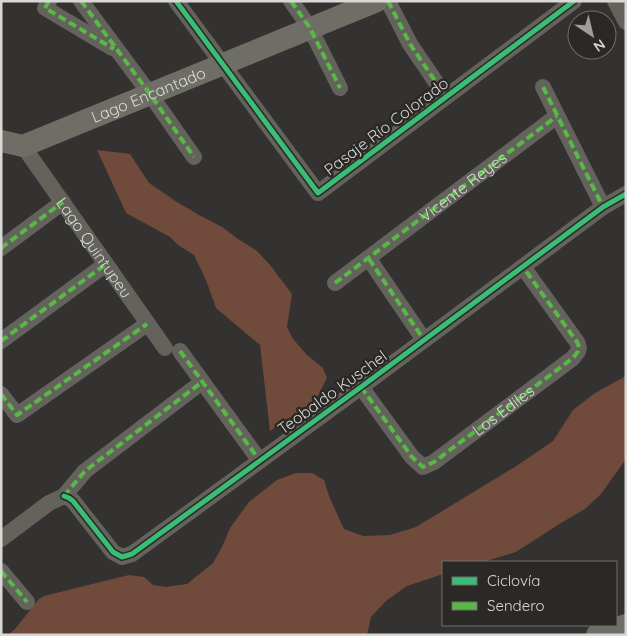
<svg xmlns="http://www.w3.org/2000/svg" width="627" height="636" viewBox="0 0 627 636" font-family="Quicksand,sans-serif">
<rect width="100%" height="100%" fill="#333231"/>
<!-- green -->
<g fill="#704a3b">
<path d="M97,150L130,154L149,183L177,202L199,215L222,227L238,239L257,251L270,265L292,294L287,327L293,339L307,355L323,368L327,378L316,400L270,431L260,345L216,308L206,280L194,255L178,245L170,237L126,213Z"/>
<path d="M626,376V459L601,494L585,509L561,523L516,552L483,562H443V574L407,586L386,601L371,617L367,635H8L15,629L39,599L44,596L129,575L144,577L153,585L166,587L187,584L213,563L222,547L230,528L249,502L277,480L296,473H312L324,480L329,496L344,529L363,536L390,535L416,527L518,465L553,441L573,410L595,393Z"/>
</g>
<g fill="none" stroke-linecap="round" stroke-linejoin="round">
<!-- street -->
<g stroke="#63635c" stroke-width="16">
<path d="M49,1L45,8L112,48"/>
<path d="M81,1L150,94L194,157"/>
<path d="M176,1L318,193L574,1"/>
<path d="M291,1L310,28L340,88"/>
<path d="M388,1L410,44L446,97"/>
<path d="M615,1L626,22"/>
<path d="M543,87L603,207"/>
<path id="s1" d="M23,146L165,348"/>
<path d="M1,248L63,202"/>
<path d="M369,259L424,340"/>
<path d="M335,283L557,116"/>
<path d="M1,341L106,264"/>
<path d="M180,351L260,461"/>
<path d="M361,387L412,457L423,467L434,462L573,358C578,352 581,349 577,342L523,267"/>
<path d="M1,394L17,415L147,324"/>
<path d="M64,496L69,498L73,501L113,552L122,557L132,554L361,387L603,207L626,194"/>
<path d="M1,539L49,503L64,496L85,471L202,382"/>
<path d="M1,571L27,602"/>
</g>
<!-- secondary -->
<g stroke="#6e6e66" stroke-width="22">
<path id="s2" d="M1,141L23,146L377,1"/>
<path d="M597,635L626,625"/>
</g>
<!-- quiet -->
<g stroke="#58b947" stroke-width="4" stroke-dasharray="8 4" stroke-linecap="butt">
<path d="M49,1L45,8L114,49"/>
<path d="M81,1L150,94L194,157"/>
<path d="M291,1L310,28L340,88"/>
<path d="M388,1L410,44L446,97"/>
<path d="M543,87L603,207"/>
<path d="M1,248L63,202"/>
<path d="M369,259L424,340"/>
<path id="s3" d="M335,283L557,116"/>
<path d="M1,341L106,264"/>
<path d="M180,351L260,461"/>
<path id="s4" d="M361,387L412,457L423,467L434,462L573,358C578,352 581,349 577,342L523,267"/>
<path d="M1,394L17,415L147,324"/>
<path d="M64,496L85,471L202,382"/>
<path d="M1,571L27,602"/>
</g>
<defs>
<g id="cycleway">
<path d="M176,1L318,193L574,1"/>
<path d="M64,496L69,498L73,501L113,552L122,557L132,554L361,387L603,207L626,194"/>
</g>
</defs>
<!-- cycleway casing -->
<use href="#cycleway" stroke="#2a2926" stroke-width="8"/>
<!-- cycleway -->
<use href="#cycleway" stroke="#3abd76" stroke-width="5"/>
</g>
<g text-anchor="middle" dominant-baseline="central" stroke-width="5" stroke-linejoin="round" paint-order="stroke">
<!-- street labels -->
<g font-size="16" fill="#d9d8d6" stroke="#2a2926">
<text stroke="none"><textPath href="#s2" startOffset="158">Lago Encantado</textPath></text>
<text transform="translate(386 126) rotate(-37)">Pasaje Río Colorado</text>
<text stroke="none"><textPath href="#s3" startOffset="160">Vicente Reyes</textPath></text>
<text stroke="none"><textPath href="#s1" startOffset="124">Lago Quintupeu</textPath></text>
<text transform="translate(332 392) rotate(-36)">Teobaldo Kuschel</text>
<text stroke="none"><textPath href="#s4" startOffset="200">Los Ediles</textPath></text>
</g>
</g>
<!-- border -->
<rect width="627" height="636" fill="none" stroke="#d9d8d6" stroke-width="5"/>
<!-- legend -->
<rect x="442" y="561" width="175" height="65" fill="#2a2926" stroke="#706f6c"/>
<rect x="452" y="577" width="25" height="8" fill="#3abd76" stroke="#706f6c"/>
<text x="487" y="586" font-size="15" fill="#d9d8d6">Ciclovía</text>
<rect x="452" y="602" width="25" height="8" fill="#58b947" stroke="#706f6c"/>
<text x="487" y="611" font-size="15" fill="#d9d8d6">Sendero</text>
<!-- north arrow -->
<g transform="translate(592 35) rotate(145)"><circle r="24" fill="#2a2926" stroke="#706f6c"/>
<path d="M0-4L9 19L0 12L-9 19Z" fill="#9f9e9c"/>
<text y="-8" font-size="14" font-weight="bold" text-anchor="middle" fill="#d9d8d6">N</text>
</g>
</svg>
